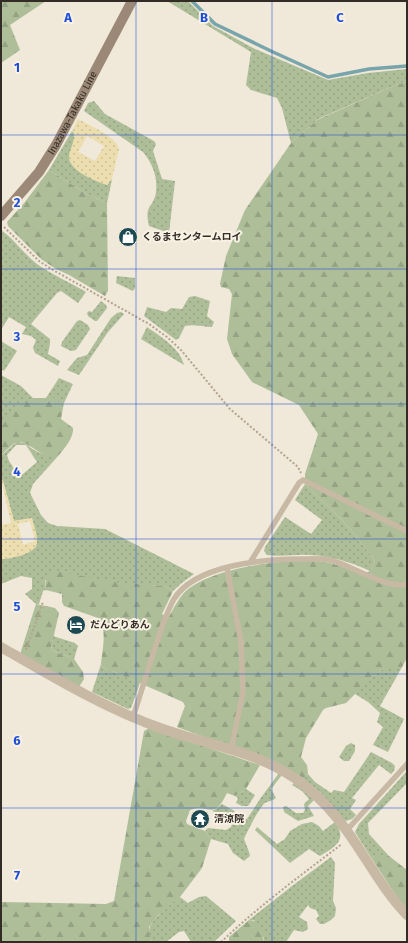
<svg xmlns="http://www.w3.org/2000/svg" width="408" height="943" viewBox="0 0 408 943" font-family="'Fira Sans','Noto Sans JP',sans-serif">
<defs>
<pattern id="grass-dots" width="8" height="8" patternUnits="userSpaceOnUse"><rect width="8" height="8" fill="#adbe99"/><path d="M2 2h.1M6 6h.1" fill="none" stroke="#95a384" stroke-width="1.8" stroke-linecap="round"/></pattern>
<pattern id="forest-firs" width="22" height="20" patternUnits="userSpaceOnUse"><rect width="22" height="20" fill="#adbe99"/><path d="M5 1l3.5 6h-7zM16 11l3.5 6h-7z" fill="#95a384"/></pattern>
<pattern id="sand-dots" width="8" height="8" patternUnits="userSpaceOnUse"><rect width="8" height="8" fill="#ecdeaf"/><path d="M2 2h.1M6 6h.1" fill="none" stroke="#cbbf96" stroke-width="1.8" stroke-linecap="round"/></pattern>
</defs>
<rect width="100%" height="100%" fill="#f0e8d8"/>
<!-- grass -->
<g fill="url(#grass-dots)" fill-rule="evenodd">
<path d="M167,1H188L213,26L253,48L328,80L368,73L407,69V81L389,88L318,119L291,143L282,108L277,98L251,90L246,85L251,52Z"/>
<path d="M94,101L105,114L154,141L156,144L153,151L162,179L175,181L169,233L149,226C148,221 146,213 149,208C152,203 155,199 156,193C158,178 153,164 143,152L84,111L88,103Z"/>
<path d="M72,131L74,133L75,140L71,150L107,185L112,179L107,203L87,194L49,170Z"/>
<path d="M1,230C14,239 24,254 37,264C52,275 70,282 86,292L78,303L61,291L57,293L31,324L50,339V343L48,354L60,361L58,366L35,353L33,348L36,340L31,336L22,334L26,327L9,317L1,330Z"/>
<path d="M117,276L135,278V288L133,291L116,283Z"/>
<path d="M195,296L210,301L207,316L214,322L212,327C203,327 194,324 185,326L179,338L176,340L144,316L147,307L166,312L171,308L182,309L189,297Z"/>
<path d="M101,301L106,305L107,308L97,321H95L88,316L87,313L89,311L92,312Z"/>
<path d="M121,312L124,314L108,332L79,375L67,370L77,358L87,355L111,318L117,313Z"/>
<path d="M80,320L88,325L90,329L76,350L71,351L61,346L62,342L77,321Z"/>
<path d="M147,327C161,337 180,348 184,365L141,339Z"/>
<path d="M1,341L17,351L4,371L1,369Z"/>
<path d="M1,375L21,386L33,398C20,406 12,417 1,426Z"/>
<path d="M59,378L73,384L64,403L63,408L55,399L46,398Z"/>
<path d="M17,442C29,443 26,445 34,450C43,455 50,455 59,455L33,484L30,493L41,515L48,523L57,526L105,529L194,574L183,582L173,591L165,586L45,580L46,590L43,591L39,604H36L25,594L32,589V578L21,576L1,584V559L11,558L36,547L32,518L14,521L3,481L1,479V456L13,445ZM16,445H26L37,462L23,474L17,473L9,461L7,455Z"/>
<path d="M305,484L344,522L372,556L375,562L370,571C350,562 332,556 310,555C296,554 281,557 267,555L264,551L265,547L285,517L311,534L322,520L295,500Z"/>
<path d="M53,636L75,643L78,646L74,659L51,650Z"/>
<path d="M101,664L103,667L140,683L131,708L128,709L92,692Z"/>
<path d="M383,669H401L380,706L404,719L388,752L373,745L383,727L377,722L380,713L368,702L355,694L366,681Z"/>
<path d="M351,743L355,745V751L349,761H344L339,757L346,746Z"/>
<path d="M371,752L392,763L395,766L394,771L391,774L379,765L352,798L356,800L350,809L356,815L352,819L346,821L342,819C329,801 322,792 303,779L308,774L315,782L331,793L334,790L344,792Z"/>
<path d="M407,771V783L368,823L369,834L389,856H374L372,859L355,832L359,824Z"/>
<path d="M279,773L282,775L271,789L276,798C272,801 269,801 265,803C260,806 247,832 244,839C246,845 249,850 250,856L244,861L233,853L228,844L211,839L205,831L208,828L226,830L231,827L233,821L225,815L212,811L216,809L222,804L233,810L241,817L247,819L260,799Z"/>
<path d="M295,782L314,800L308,806L314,816L298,821L284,812L283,807L286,806L296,813H303L305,810L304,804L309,799L302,791L292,785Z"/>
<path d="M246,789L255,795L248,806H242L236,803L238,798L235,796Z"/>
<path d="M312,822L319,826L323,831L335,822C348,840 335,847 320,856L309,849L290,863L255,830L257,827L277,844L285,839L290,831L302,824Z"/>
<path d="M331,857L335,863L333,901L336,908L335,916L331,920L324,924H320L316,919L319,916L316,910L310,908L308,905L299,917L307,922L308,929L303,932L294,930L286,942H263L264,938L254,920H249L292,886Z"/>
<path d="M206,896L236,921L214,942H191L184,931L179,932L166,942H152C151,939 149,936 149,933C148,920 171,904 180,897L188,903L199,897Z"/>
</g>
<!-- forest -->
<g fill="url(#forest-firs)">
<path d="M1,1H46L10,25L20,50L1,63Z"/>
<path d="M407,81V658L401,669H383L367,681L361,688L346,703L326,708L323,710L306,738L301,757L307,765L308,774L303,779L268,760L177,727L185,706L183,702L103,667L101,664C102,651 108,628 98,618L64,606L62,602V594L46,590C45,581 45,575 55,571L121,583L165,586L173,591L162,614L168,618C174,608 179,597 187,590C215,567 290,557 325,562C338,564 351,570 362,575L370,571L375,562L372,556L344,522L305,484V474L318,434L299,405L252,382L232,354L227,339L232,294L229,289L221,287L220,284L226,256L245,210L291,143L317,120L389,88Z"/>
<path d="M49,170L87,194L107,203L108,291L105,296L69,275L56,269L41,259L8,226L7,222L25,202Z"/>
<path d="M33,398H55L63,408L61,419L73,428C74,437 65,448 59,455C55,455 50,456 47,455C36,453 28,441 18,442C12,443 5,452 1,456V426C11,417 21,403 33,398Z"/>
<path d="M36,604L55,608L59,613L51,648V650L74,659L83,672L84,679L79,687L21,655V651Z"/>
<path d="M149,728L260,765L246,789L235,796L227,793C213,822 210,803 190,810L186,821L187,824L205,831L211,839L202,868L180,897L158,915L149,927V933L152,942H1V902L106,904L114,901L144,731Z"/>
<path d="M374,856H389L407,870V908L399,900L372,859Z"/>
<path d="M249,920C260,920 265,932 263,942H229V937Z"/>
</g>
<!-- sand -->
<g fill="url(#sand-dots)" fill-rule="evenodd">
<path d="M78,119C89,125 117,137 119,149L112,179L107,185C97,182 70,171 69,158C69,149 75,143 74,133L72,131ZM87,136L104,146L95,161L78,152Z"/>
<path d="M1,479L3,481L14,521L32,518C34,525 38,536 37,543C36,554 10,559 1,559V525L11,523ZM30,521L35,541L23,545L18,524Z"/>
</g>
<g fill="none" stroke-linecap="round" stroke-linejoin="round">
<!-- stream -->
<path stroke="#78a4ac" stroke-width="3.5" d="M192,1L215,24L273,52L328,77L369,69L407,66"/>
<!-- path -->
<g stroke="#b3a38f" stroke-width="2" stroke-dasharray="2 2" stroke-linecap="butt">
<path d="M4,227L39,261L53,270L149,324L167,337L181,350L230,409L298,467L301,473"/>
<path d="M26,650L43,602"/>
<path d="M221,942C259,906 301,875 342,844"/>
</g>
<!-- service -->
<g stroke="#c8b9a5" stroke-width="5.5">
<path d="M251,561L299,483L303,480L407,531"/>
<path d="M227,568L241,642L243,692L231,750"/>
<path d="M133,717C141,693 148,669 156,645C161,630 166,613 174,599C195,565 263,559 300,559C309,559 320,558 330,560C352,565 386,590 407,584"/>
<path d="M347,830L407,764"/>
</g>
<!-- minor -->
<path stroke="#c8b9a5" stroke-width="10" d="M1,647C53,677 106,709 163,729C211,746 263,752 304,785C320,798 335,814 347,831C367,859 383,890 407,915"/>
<!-- secondary -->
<path stroke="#9b8876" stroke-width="10" id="s1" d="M1,216L39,172L56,145L132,1"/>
</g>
<!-- grid -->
<path fill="none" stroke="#1d4ed8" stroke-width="1" stroke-opacity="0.55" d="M136,1V942M272,1V942M1,135H407M1,269H407M1,404H407M1,539H407M1,674H407M1,808H407"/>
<!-- icons -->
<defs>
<symbol id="shop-disc" viewBox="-11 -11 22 22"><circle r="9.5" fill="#1d4953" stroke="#f8f1e4"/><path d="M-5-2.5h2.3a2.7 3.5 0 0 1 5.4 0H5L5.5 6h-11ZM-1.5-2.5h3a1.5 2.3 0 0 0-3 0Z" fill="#fff"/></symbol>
<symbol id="hotel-disc" viewBox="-11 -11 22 22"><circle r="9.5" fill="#1d4953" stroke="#f8f1e4"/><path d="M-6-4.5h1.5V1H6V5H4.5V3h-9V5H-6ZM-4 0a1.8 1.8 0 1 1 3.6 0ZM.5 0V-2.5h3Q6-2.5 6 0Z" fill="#fff"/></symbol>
<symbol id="temple-disc" viewBox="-11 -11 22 22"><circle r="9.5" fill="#1d4953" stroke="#f8f1e4"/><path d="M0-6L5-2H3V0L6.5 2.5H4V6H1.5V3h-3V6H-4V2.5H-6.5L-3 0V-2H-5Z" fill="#fff"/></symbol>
</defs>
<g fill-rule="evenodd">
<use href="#shop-disc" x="117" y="226" width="22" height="22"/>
<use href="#hotel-disc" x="65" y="614" width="22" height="22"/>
<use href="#temple-disc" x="189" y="808" width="22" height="22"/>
</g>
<g text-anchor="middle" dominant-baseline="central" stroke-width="4" stroke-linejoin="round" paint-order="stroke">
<!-- street labels -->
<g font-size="10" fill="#332c26" stroke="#f8f1e4">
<text stroke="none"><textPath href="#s1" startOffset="126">Inazawa-Takaku Line</textPath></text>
</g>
<!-- poi labels -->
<g font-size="10" font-weight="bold" fill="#332c26" stroke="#f8f1e4" text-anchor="start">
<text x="142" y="237">くるまセンタームロイ</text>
<text x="90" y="625">だんどりあん</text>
<text x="214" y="819">清涼院</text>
</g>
</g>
<g font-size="13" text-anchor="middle" font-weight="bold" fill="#1d4ed8" stroke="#f8f1e4" stroke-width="4" stroke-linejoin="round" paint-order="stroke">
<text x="68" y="22">A</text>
<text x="204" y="22">B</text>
<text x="340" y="22">C</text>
<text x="17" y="72">1</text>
<text x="17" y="207">2</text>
<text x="17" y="341">3</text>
<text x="17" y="476">4</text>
<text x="17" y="611">5</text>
<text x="17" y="745">6</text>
<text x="17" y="880">7</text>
</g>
<!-- border -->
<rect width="408" height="943" fill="none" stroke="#332c26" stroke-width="4"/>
</svg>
